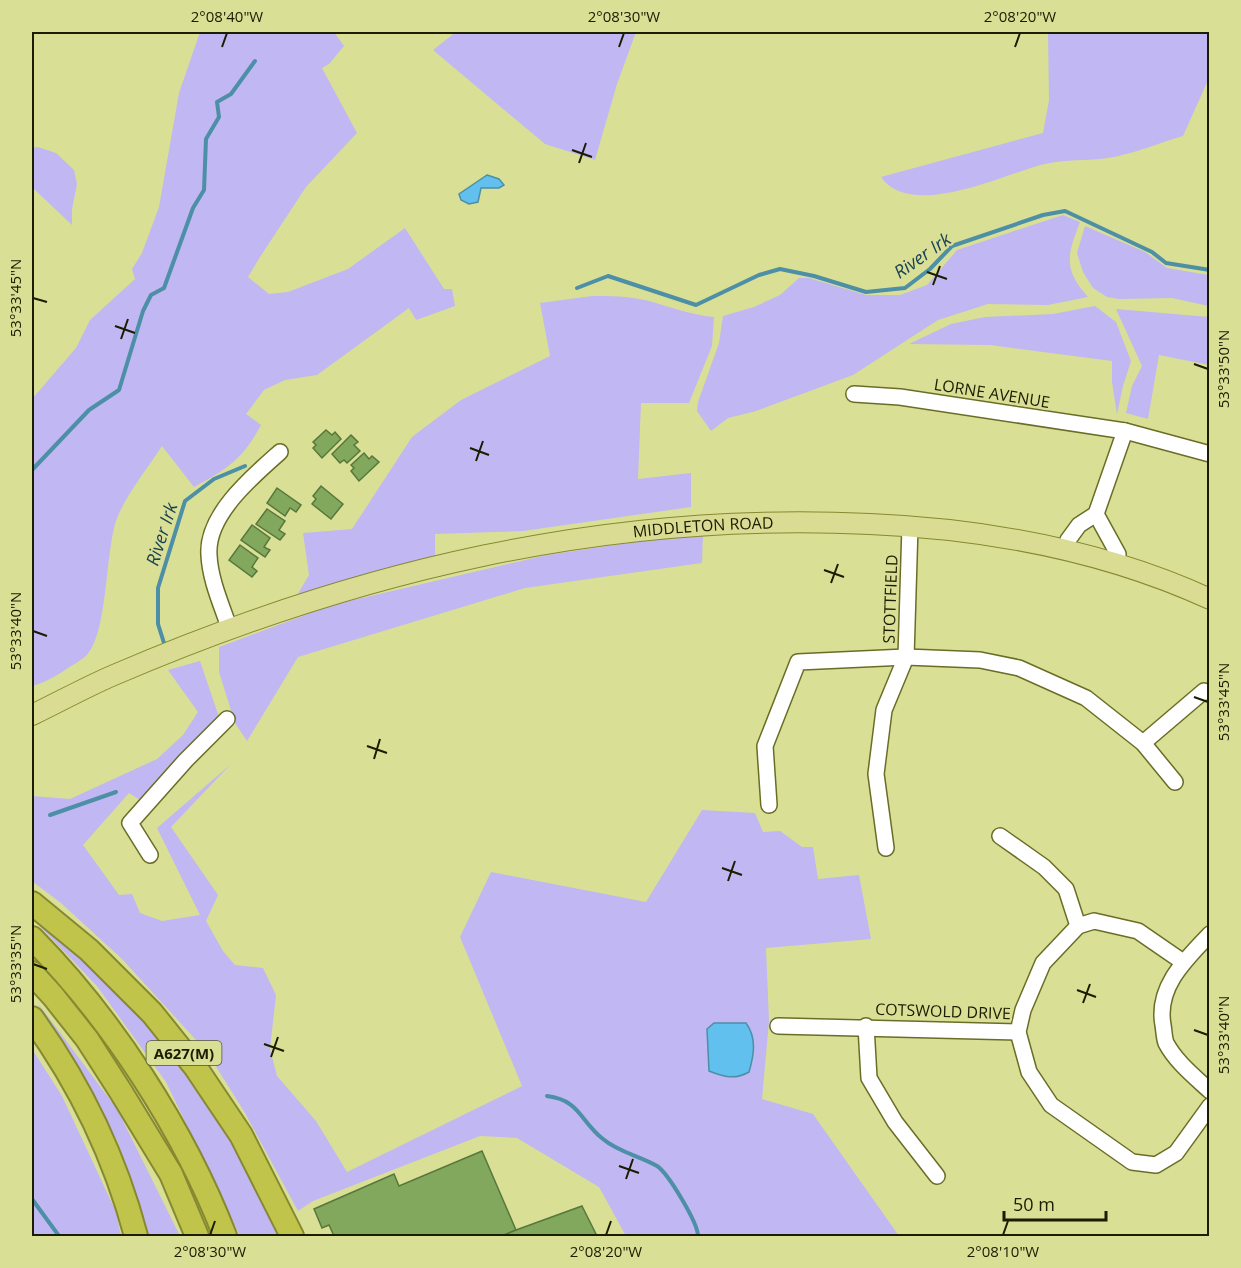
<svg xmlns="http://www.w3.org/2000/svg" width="1241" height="1268" viewBox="0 0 1241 1268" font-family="'Open Sans',sans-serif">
<rect width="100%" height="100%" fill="#dadf96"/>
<!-- green -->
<g fill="#c0b7f3">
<path d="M200,32H334L344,46L329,64L322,68L357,133L306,187L260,257L248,277L269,294L288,292L348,269L405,228L444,289H452L455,306L416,320L409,308L317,375L285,380L264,390L246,414L261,425C243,459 227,469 194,487L162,446C149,466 123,499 116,521C105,555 108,631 87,655C82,660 74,664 68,668C56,676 46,682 32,686V399L76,348L90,320L135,279L132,269L142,253L159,207L179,93Z"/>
<path d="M456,32H636L617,84L595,160L545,144L433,50Z"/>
<path d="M1048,32H1209V78L1183,136C1159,143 1133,154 1108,158C1087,161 1065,159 1045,164C1005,173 912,221 881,177L1043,133L1049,100Z"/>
<path d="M38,147L56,153L74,170L77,184L72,209V225L32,187V148Z"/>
<path d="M1063,215L1080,222C1068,254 1062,268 1088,297L1048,305L988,304L938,320L853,375L756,411L728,418L711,431L697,411L698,402L719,343L723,316L754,307L780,295L799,278H809L866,295H900L927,285L957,250Z"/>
<path d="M1085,226L1145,252L1167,268L1209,275V306L1172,298L1119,299L1107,297L1093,288L1083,272L1077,253Z"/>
<path d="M592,296C610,296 627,296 645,300C668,306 690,315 714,317L712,346L689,403H641L638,479L691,473V507L523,531L435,534V557L292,604L309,575L303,533L352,529L412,437L461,400L550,356L540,303Z"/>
<path d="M1095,306L1116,322L1131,361L1123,386L1117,414L1112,382V361L990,345L909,344L951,324L985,317L1053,314Z"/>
<path d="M1116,309L1209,317V365L1159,355L1148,419L1126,413L1132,386L1142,366Z"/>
<path d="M703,532L702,563L525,588L298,657L247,741L235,723L219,672V647L332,605L547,555Z"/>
<path d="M200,661L219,717L140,800L129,793L83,845L119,895L132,894L140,913L162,921L200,915L157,828L230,765L171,827L218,895L206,921L223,951L235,965L263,968L276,995L270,1049L277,1076L316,1121L347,1172L522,1086L460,937L491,872L646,902L702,810L755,813L763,832L780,831L802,847H813L818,879L859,875L871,939L766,948L769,1021L762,1099L813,1114L899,1236H626L599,1187L517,1138L480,1136L313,1201L298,1211L245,1113L207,1052L122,959L61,903L32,881V796L70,799L157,759L183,735L198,712L168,670Z"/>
<path d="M32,913L73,947L152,1023L191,1071L264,1191L283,1236H240L166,1082L97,986L32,918Z"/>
<path d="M37,1002L117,1109L180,1236H149L118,1142Z"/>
<path d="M32,1049L62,1096L116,1212L121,1236H32Z"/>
</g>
<!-- water -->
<g fill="#61c0ed" stroke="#4c8fa6" stroke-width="1.5">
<path d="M487,175L499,179L504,185L499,188H481L478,202L469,204L461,200L459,194Z"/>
<path d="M714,1023H746C757,1038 754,1055 749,1072C735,1080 724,1077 709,1071L707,1029Z"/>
</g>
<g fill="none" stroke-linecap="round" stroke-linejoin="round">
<!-- stream -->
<g stroke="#4c8fa6" stroke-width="4">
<path d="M577,288L608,276L696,305L759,275L780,269L814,276L866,292L905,288L930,269L952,246L1043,215L1065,211L1152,252L1166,263L1210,270"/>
<path d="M32,470L89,410L119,390L143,311L151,295L164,288L193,208L204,190L206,139L219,117L217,102L231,94L255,61"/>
<path d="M164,643L158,624V588L185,501L214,479L245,466"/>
<path d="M50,815L116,792"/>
<path d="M547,1096C580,1100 580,1121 603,1139C618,1152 640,1156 657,1166C668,1173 698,1223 698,1236"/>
<path d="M32,1199L59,1236"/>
</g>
</g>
<!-- building -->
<g fill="#81a85d" stroke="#58773b" stroke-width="1.5">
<path d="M326,430L332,435L335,432L341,439L322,458L313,448L316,445L313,442Z"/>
<path d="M351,435L358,442L354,445L360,451L347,463L344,460L340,463L332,454Z"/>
<path d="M364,453L369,459L372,456L379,462L359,481L351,471L354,468L351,465Z"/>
<path d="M321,486L343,504L331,519L312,504L316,499L313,496Z"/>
<path d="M277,488L301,505L296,512L290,508L285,516L267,503Z"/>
<path d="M267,509L285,521L279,530L285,534L280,540L256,524Z"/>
<path d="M252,525L270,538L264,547L270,550L265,557L241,540Z"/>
<path d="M240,545L258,558L252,567L257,571L252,577L229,560Z"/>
<path d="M482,1151L516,1230L502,1236H334L329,1225L322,1228L314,1209L394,1174L399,1186Z"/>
<path d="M582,1206L597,1236H502L516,1230Z"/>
</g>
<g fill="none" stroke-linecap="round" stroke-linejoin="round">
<defs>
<g id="minor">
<path d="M854,394L900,397L1125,431L1210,454"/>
<path d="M1096,514L1118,554L1117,564"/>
<path d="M1065,549L1068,540L1079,525L1096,514L1125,431"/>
<path d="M230,630C222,606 210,580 209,555C206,515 253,476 280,452"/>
<path d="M1143,743L1204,691L1210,693"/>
<path d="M769,805L765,746L798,662L906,657L980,660L1019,668L1086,698L1143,743L1175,782"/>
<path d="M1000,836L1044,867L1066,889L1078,926"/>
<path d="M886,848L876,774L884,710L906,657L910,526"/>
<path d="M150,855L130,823L186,760L227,719"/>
<path d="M1210,934C1186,959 1156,987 1163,1025C1164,1030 1164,1038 1166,1043C1176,1062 1195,1077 1210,1091"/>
<path d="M1183,962L1138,931L1094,921L1078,926L1043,963L1023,1010L1018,1032L1029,1072L1051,1105L1132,1162L1156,1165L1176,1153L1210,1106"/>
<path d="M778,1026L1018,1032"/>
<path d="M866,1026L869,1078L895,1122L937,1176"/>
</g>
<g id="major">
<path id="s1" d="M32,715C59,702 86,687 114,675C356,571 606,511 870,524C986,529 1103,550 1210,599"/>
</g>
<g id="highway">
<path d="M32,903L89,950L152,1013L196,1068L241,1135L292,1236"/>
<path d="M32,938C112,1019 184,1130 225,1236"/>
<path d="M32,973L53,996L87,1039L121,1092L171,1174L197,1236"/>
<path d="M32,1018C80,1084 115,1157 136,1236"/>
</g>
</defs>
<!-- minor casing -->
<use href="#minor" stroke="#6a6d25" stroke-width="18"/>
<!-- major casing -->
<use href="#major" stroke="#868930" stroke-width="22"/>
<!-- highway casing -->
<use href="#highway" stroke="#868930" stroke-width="26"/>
<!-- minor -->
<use href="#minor" stroke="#fff" stroke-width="15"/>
<!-- major -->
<use href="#major" stroke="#d9dc92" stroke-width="20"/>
<!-- highway -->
<use href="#highway" stroke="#c0c44a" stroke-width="22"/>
</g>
<!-- ticks -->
<path fill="none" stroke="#1b1c00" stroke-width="2" d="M222,47L227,33M619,47L624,33M1015,47L1020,33M572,150L592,157M579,163L586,143M927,272L947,279M933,285L940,266M33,298L47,302M115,326L135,333M121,339L128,319M1194,364L1208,369M470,448L489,455M476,461L483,441M824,570L844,577M831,583L838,564M33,631L47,636M1194,697L1208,702M367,746L387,753M374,759L380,739M722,868L742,875M728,881L735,861M33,964L47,969M1077,990L1096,997M1083,1003L1090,984M1194,1030L1208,1035M264,1044L284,1051M271,1057L278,1037M619,1166L639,1173M626,1179L633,1159M210,1235L215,1221M606,1235L611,1221M1003,1235L1008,1221"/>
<g text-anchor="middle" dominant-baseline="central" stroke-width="4.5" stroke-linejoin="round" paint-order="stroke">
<!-- shield labels -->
<rect fill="#dadf96" stroke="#54562d" stroke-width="1.5" x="146.5" y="1041" width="75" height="24" rx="4.5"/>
<g font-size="15" font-weight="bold" fill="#1b1c00">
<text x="184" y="1053">A627(M)</text>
</g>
<!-- street labels -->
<g font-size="16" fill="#1b1c00" stroke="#dadf96">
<text transform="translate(992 393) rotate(9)">LORNE AVENUE</text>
<text stroke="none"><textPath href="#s1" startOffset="702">MIDDLETON ROAD</textPath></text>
<text transform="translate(890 599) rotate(-88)">STOTTFIELD</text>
<text transform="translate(943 1011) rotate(2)">COTSWOLD DRIVE</text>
</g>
<!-- water labels -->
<g font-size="18" font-style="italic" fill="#1a4356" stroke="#dadf96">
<text transform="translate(922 255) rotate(-35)">River Irk</text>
<text transform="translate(161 534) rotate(-72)">River Irk</text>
</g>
</g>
<!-- border -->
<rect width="1241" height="1268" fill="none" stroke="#dadf96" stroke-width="66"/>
<!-- scale -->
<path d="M1004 1211v9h102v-9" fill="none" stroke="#1b1c00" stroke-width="3"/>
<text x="1013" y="1211" font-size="18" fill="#1b1c00" stroke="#dadf96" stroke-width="4.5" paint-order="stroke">50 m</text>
<rect x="33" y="33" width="1175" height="1202" fill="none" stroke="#1b1c00" stroke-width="2"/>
<g font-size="15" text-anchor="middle" fill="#1b1c00">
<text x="227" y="22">2°08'40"W</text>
<text x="624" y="22">2°08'30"W</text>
<text x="1020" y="22">2°08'20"W</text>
<text transform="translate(16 298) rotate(-90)" y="5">53°33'45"N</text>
<text transform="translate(1224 369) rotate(-90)" y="5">53°33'50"N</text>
<text transform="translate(16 631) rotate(-90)" y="5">53°33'40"N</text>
<text transform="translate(1224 702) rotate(-90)" y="5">53°33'45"N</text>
<text transform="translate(16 964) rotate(-90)" y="5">53°33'35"N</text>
<text transform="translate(1224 1035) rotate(-90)" y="5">53°33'40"N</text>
<text x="210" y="1257">2°08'30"W</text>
<text x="606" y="1257">2°08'20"W</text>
<text x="1003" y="1257">2°08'10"W</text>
</g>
</svg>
